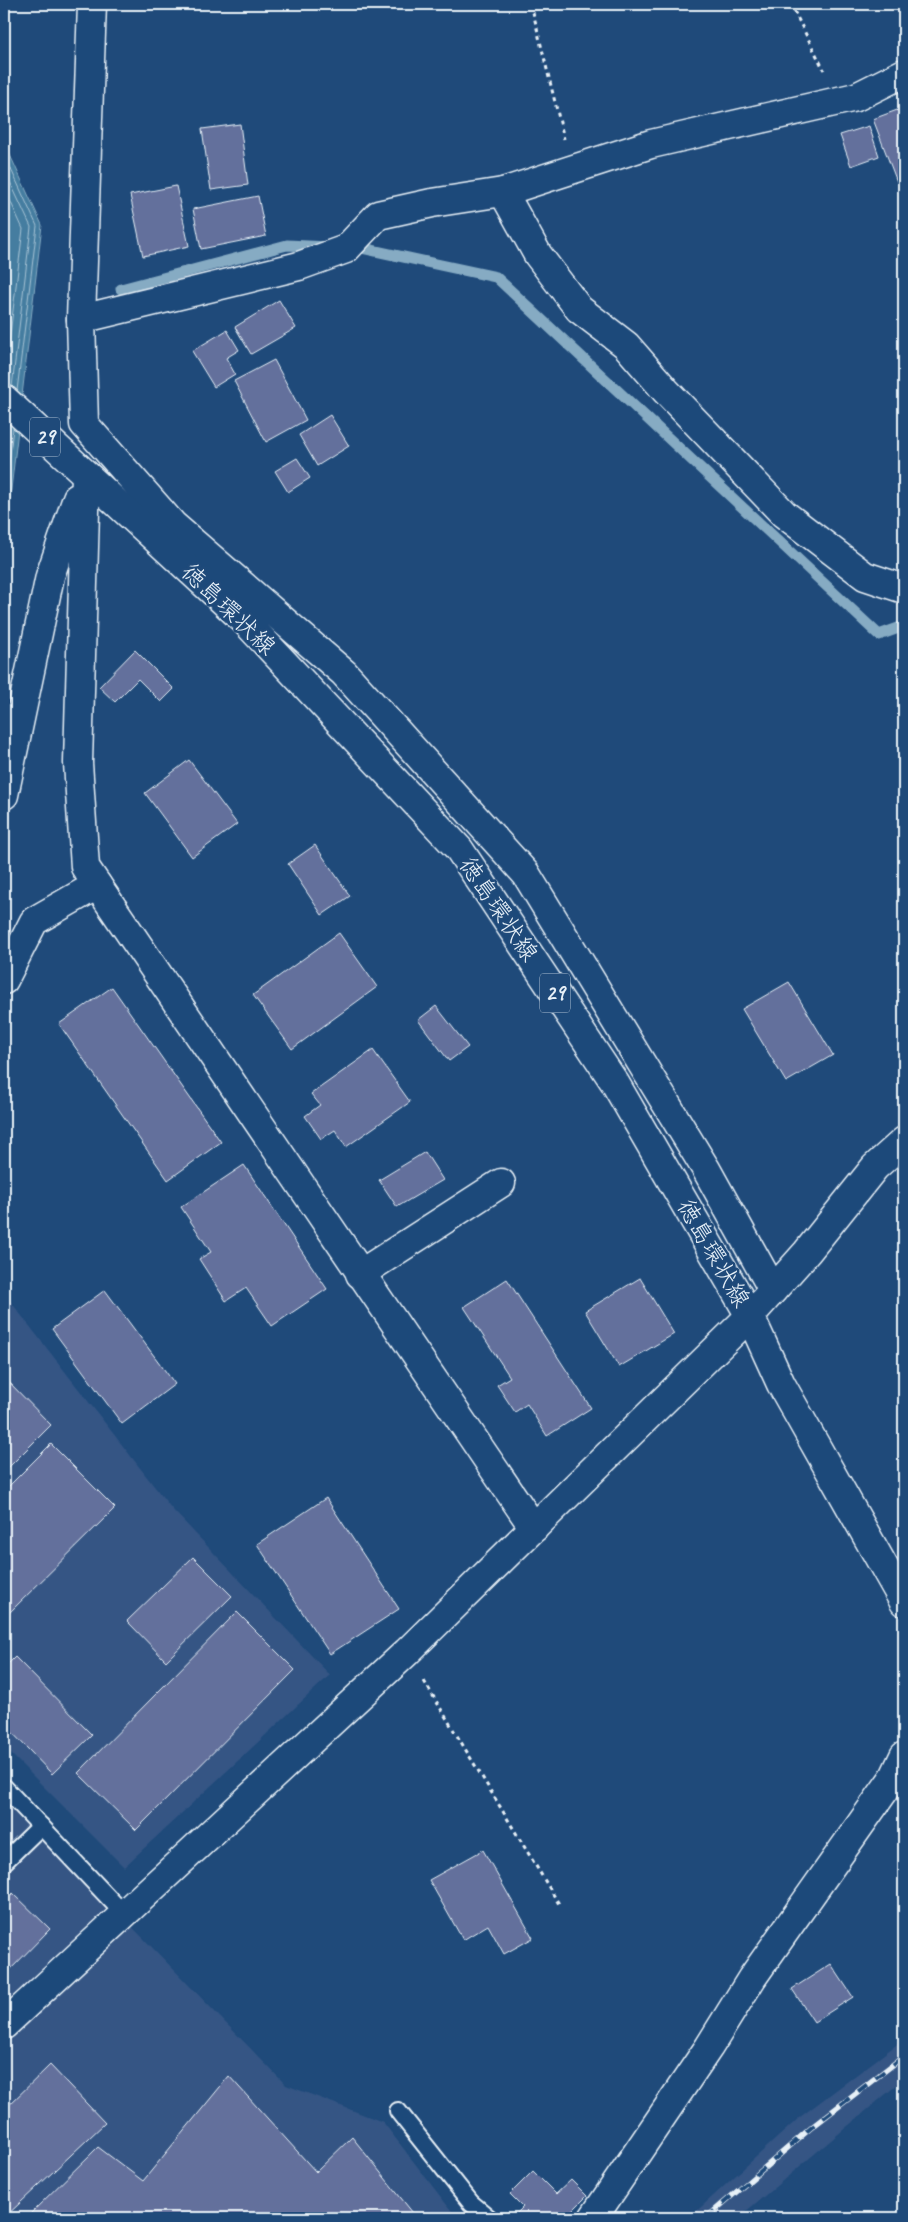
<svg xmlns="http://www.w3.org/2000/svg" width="908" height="2222" viewBox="0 0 908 2222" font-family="Caveat,'Klee One',sans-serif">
<rect width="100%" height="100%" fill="#1f4a7a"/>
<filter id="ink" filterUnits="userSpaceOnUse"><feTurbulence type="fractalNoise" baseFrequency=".02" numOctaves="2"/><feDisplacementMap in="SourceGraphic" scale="10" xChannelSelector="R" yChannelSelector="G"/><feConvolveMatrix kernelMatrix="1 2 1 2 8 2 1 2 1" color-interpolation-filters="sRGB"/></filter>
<g filter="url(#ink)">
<!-- built -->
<g fill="#345584">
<path d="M4,1293L172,1509L330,1675L124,1867L4,1747Z"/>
<path d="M4,1795L286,2085L383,2122L457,2218H4Z"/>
<path d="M904,2039V2079L738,2218H689L800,2117Z"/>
</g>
<!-- water -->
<path fill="#457da0" stroke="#86abc3" d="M4,142L42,225L4,549Z"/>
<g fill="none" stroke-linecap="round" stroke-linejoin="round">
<!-- shore -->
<g stroke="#a7c3d5" stroke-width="1">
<path d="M4,154L37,226L17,391"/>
<path d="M4,169L31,227L12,387"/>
<path d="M4,187L23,229L4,384"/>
<path d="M4,507L13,428"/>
</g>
<!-- stream -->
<g stroke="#86abc3" stroke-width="11">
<path d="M350,247L362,248L496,277L879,635L904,626"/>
<path d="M121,289L287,245L329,247"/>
</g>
</g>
<!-- building -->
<g fill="#64709c" stroke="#e8f1f8">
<path d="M900,109L904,119V179L897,182L873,119Z"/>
<path d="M240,124L248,185L211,190L202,129Z"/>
<path d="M869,126L879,156L851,166L840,135Z"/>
<path d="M176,186L189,246L143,256L130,195Z"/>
<path d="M258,196L266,236L201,249L193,209Z"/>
<path d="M279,300L296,328L251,354L235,327Z"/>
<path d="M227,330L239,350L226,358L235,374L214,387L192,351Z"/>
<path d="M274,360L306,420L266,442L234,381Z"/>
<path d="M330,415L349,446L317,466L299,435Z"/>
<path d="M297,458L310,478L288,492L275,471Z"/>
<path d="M135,650L174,689L161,702L138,679L115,702L99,687Z"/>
<path d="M189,760L237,824L192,857L145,793Z"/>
<path d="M315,845L350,896L322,915L288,864Z"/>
<path d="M339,933L377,987L292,1049L253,995Z"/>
<path d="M789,982L833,1055L786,1082L742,1009Z"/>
<path d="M112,987L221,1142L168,1180L59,1024Z"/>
<path d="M436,1006L468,1047L449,1061L418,1020Z"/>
<path d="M373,1050L410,1102L346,1147L335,1130L321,1139L305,1116L320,1105L311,1094Z"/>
<path d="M425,1152L443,1180L397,1207L379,1180Z"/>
<path d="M244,1165L327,1289L272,1326L246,1288L226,1301L199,1259L211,1252L181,1207Z"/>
<path d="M640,1278L674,1334L619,1367L585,1311Z"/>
<path d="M507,1279L591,1408L547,1436L527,1404L515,1412L497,1385L510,1377L464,1307Z"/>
<path d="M105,1290L175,1384L122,1424L52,1329Z"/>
<path d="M4,1377L51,1425L4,1472Z"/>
<path d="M51,1444L115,1508L4,1618V1491Z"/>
<path d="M326,1498L399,1609L330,1654L257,1544Z"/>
<path d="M193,1557L232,1596L166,1661L127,1621Z"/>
<path d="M237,1612L295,1670L136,1830L78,1773Z"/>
<path d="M15,1657L92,1735L52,1774L4,1724V1668Z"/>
<path d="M483,1850L533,1938L504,1954L488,1925L463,1940L429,1880Z"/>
<path d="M13,1893L50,1929L4,1976V1902Z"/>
<path d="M831,1964L853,1997L814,2022L792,1989Z"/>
<path d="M50,2065L105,2123L4,2218V2110Z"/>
<path d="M229,2076L316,2172L352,2137L417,2218H33L29,2215L98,2147L143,2181Z"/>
<path d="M533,2171L556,2194L571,2180L587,2196L565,2218H512L523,2207L510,2194Z"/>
</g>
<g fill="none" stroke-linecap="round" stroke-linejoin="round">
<defs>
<g id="service">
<path d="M4,1787L124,1914"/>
<path d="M4,1862L41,1826"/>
<path d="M398,2111L471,2203L489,2218"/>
</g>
<g id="minor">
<path d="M92,4L81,319L84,424L173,525L344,673L526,874L706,1169L773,1290"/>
<path d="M503,192L538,255L579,309L626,345L666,391L784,514L865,576L904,589"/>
<path d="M81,319L299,266L346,249L378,215L432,203L503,192L651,144L856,97L904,73"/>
<path d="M86,475L78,763L85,867L534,1528"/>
<path d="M4,795L50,576L77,498"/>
<path d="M4,980L34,921L97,885"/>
<path d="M360,1274L501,1183"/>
<path d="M750,1316L807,1252L875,1167L904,1141"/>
<path d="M593,2218L709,2047L752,1978L894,1777L904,1756"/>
</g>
<path id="tertiary" d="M4,2025L407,1652L750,1316"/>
<path id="primary" d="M4,399L244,620L459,849L615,1083L750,1316L781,1384L904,1602"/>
</defs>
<!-- service casing -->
<use href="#service" stroke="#e8f1f8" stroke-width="20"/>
<!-- minor casing -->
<use href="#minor" stroke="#e8f1f8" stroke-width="31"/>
<!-- tertiary casing -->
<use href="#tertiary" stroke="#e8f1f8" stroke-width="31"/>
<!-- primary casing -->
<use href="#primary" stroke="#e8f1f8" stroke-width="31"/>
<!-- path -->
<g stroke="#e8f1f8" stroke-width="3" stroke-dasharray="4 4" stroke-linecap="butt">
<path d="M531,4L564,139"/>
<path d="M794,11L824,70"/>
<path d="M424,1681L559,1904"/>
</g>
<!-- service -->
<use href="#service" stroke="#1f4a7a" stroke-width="16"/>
<!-- minor -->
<use href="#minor" stroke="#1f4a7a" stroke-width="28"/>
<!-- tertiary -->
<use href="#tertiary" stroke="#1f4a7a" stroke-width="28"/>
<!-- primary -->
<use href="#primary" stroke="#1f4a7a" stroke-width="28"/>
<defs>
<path id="rail" d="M706,2218L812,2127L904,2056"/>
</defs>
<!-- rail casing -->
<use href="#rail" stroke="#e8f1f8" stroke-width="5.5"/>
<!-- rail -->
<use href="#rail" stroke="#1f4a7a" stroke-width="4" stroke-dasharray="11" stroke-linecap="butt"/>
</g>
</g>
<g text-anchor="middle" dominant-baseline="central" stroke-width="5" stroke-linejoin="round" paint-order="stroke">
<!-- shield labels -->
<g fill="#1f4a7a" stroke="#acbfd2" stroke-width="1">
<rect x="30" y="417.5" width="30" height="39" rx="4"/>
<rect x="540" y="973.5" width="30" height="39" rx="4"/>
</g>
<g font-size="22" font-weight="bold" fill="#e8f1f8">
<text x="45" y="437">29</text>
<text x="555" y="993">29</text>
</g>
<!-- street labels -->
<g font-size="24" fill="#e8f1f8" stroke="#1f4a7a">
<text transform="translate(229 609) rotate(44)">徳島環状線</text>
<text transform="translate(499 909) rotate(56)">徳島環状線</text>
<text transform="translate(714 1253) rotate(60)">徳島環状線</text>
</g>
</g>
<!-- margin -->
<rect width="908" height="2222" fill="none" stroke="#1f4a7a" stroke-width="20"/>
<rect x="10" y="10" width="888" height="2202" fill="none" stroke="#e8f1f8" stroke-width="2" filter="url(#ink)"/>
</svg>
